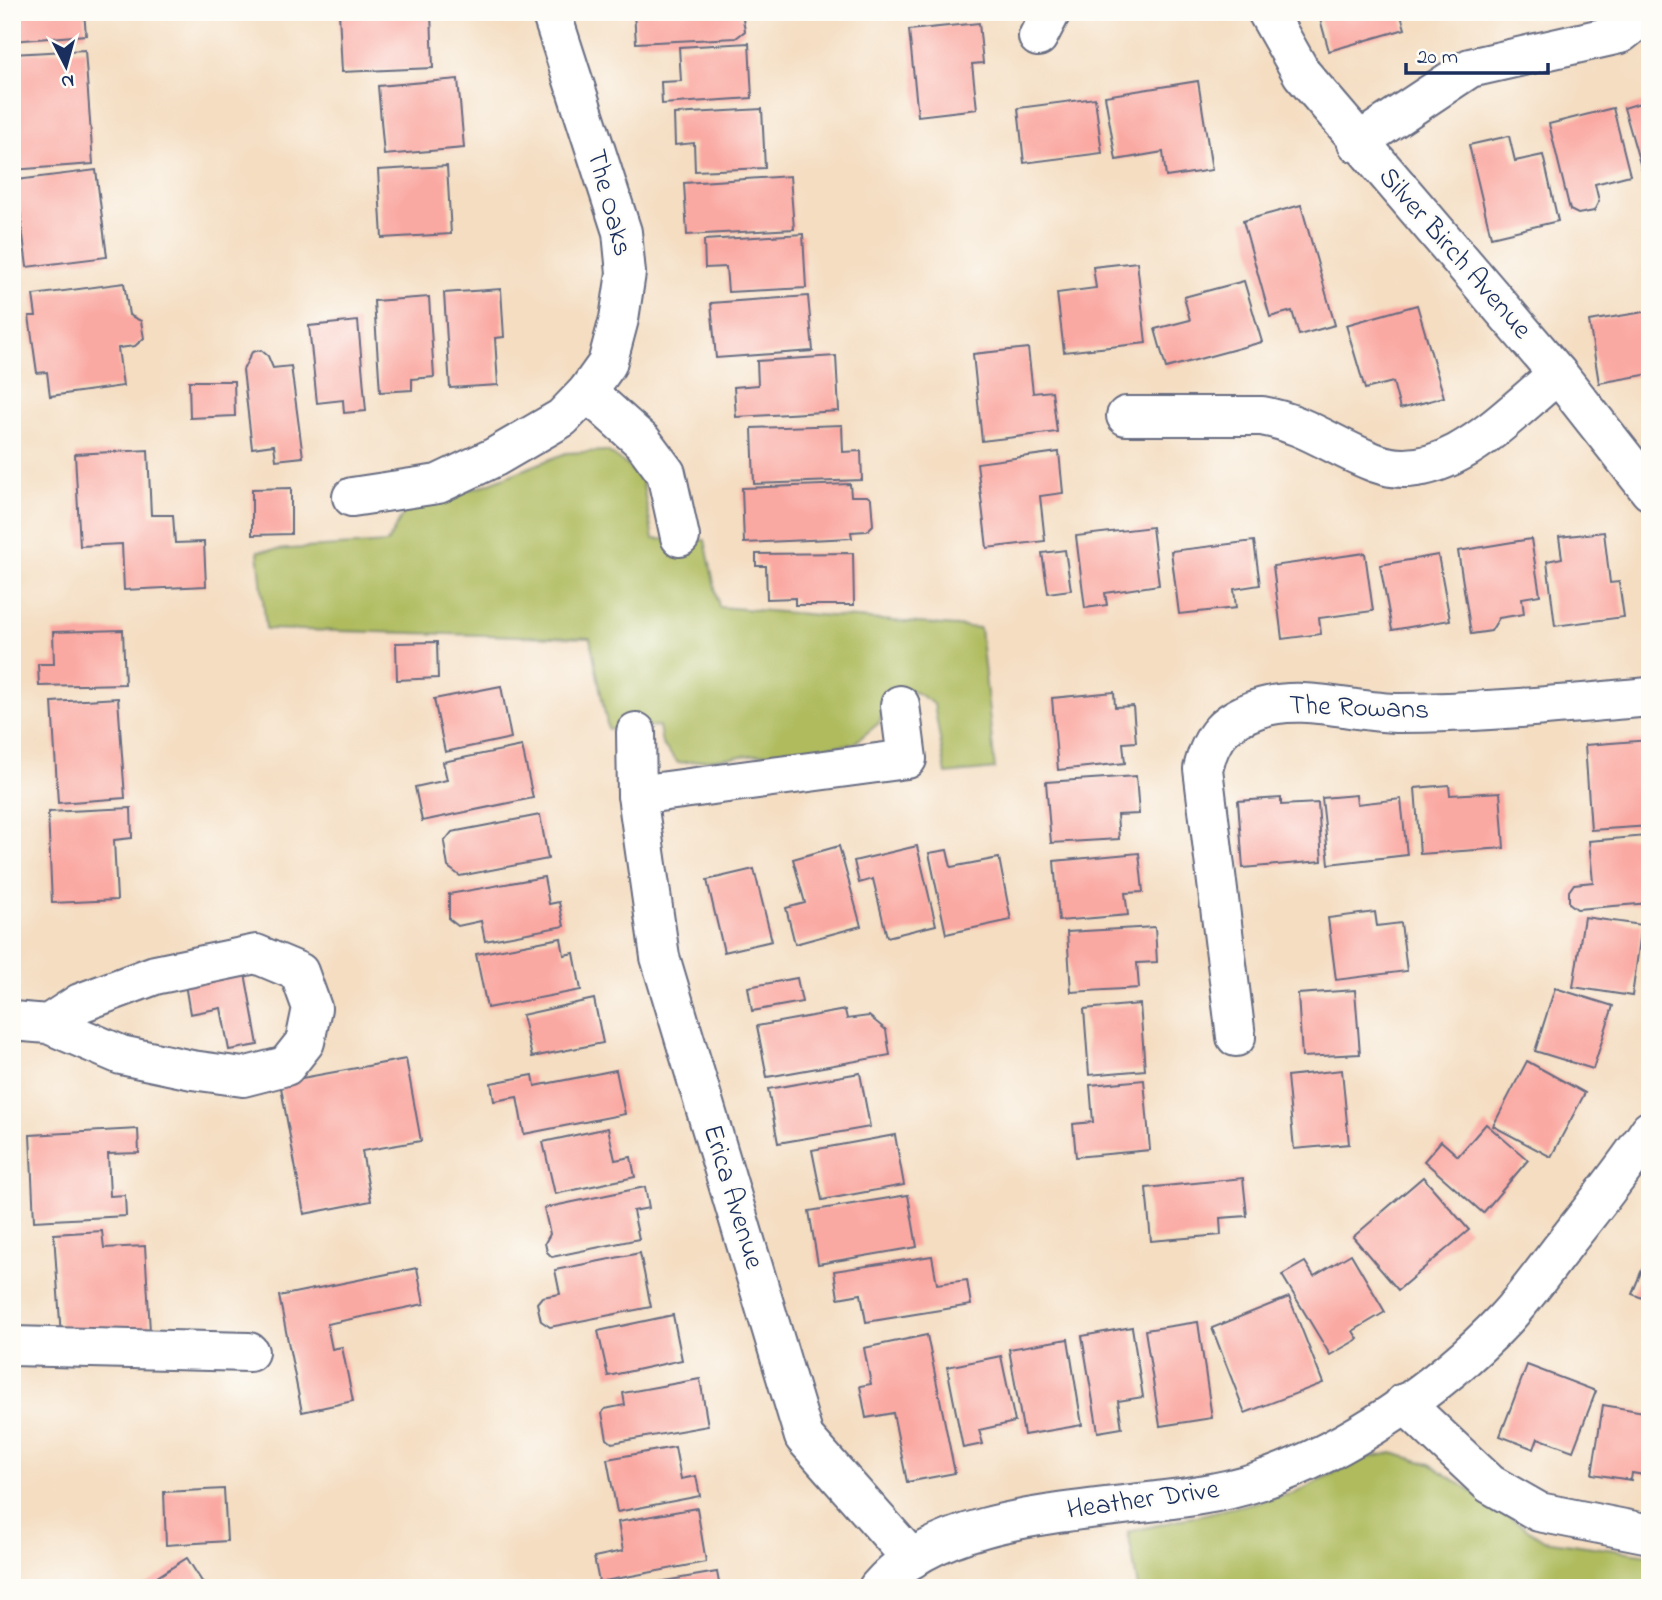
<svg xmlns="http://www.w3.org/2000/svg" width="1662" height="1600" viewBox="0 0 1662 1600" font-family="'Indie Flower',sans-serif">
<rect width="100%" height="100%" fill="#fdfcf7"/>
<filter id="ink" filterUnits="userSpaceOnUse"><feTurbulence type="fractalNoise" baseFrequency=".0143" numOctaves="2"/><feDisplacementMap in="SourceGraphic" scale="14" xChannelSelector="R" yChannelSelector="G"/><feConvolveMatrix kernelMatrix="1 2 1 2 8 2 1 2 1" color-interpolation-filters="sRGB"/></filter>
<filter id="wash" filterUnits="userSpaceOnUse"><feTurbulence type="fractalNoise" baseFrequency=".00686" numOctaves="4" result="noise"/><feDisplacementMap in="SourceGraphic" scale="28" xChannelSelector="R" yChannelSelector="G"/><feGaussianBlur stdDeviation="1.57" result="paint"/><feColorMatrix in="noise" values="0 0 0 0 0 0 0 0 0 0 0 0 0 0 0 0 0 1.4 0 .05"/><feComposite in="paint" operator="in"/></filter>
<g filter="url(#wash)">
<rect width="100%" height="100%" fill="#f4ddc1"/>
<!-- green -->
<g fill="#afbb5d" stroke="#65755e" stroke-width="2">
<path d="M607,451L641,475L653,539L705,540L719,607L980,628L995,769L946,774L934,704L915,692L890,695L879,723L853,744L678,763L662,744L659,726L608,729L590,638L266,629L258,551L387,543L407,507L480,487L566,453Z"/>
<path d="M1392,1453L1430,1464L1544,1540L1650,1555V1588H1138L1128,1532L1295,1493L1361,1459Z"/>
</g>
<g id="blocks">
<!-- building -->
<g fill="#faa9a2">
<path d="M12,12H84L86,35L12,41Z"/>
<path d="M339,12H431L433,68L342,72Z"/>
<path d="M634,12H737L743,19L745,31L736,38L636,43Z"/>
<path d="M1318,12H1400L1405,29L1329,51Z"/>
<path d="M979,23L983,63L972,64L977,109L918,116L909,30Z"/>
<path d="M749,43L752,98L662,104L661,82L681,81L679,47Z"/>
<path d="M85,50L93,164L12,170V54Z"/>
<path d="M458,79L464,148L384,155L378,86Z"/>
<path d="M1198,81L1212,170L1166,177L1163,152L1116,160L1105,96Z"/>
<path d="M1095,98L1102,153L1024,163L1018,108Z"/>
<path d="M1650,100V195H1649L1624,108Z"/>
<path d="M1613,108L1630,175L1595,184L1599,201L1594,211L1578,214L1570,210L1549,124Z"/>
<path d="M762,109L765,168L695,171L694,143L675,145L674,114Z"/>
<path d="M1509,136L1515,161L1543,155L1558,221L1491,237L1469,145Z"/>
<path d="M447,166L451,234L382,238L378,170Z"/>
<path d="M96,170L107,257L27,267L16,180Z"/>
<path d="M790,176L794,229L687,235L684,183Z"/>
<path d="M1301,205L1335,325L1299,335L1292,311L1270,317L1243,221Z"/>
<path d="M803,234L806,288L728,292L726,267L705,268L704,240Z"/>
<path d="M1137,262L1146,343L1064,352L1057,293L1096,288L1093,267Z"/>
<path d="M1244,281L1262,342L1166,368L1155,329L1190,320L1184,297Z"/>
<path d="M124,283L129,315L141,321L144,338L135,346L118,348L123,386L50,396L47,372L37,373L29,316H36L33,295Z"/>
<path d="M501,289L504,337L495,338L498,385L450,388L444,293Z"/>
<path d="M808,296L813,351L716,358L711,303Z"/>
<path d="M429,297L434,377L412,379V390L380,392L374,301Z"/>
<path d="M1417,305L1444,397L1400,409L1393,382L1365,389L1346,325Z"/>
<path d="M1650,311V374L1599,383L1589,321Z"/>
<path d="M358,321L366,411L344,413L343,400L317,403L309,326Z"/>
<path d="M1028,348L1033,393L1052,391L1057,432L982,441L973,354Z"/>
<path d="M261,350L268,356L273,368L291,366L303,457L276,460L274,445L252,448L243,370L252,352Z"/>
<path d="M836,356L839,411L736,417L734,387L758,385L757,361Z"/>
<path d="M189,381H234L235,416L190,418Z"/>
<path d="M842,425L843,452L861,451L862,480L754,484L752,428Z"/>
<path d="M148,450L151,515H173L175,543L204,542L206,586L124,590L122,544L80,546L75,454Z"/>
<path d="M1059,452L1063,493L1040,496L1045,541L987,548L977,463Z"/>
<path d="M850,484L851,496H867L871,499L873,525L867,531L851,532L852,538L744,543L742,488Z"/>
<path d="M291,488V534L252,535V489Z"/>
<path d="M1152,527L1159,585L1105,593L1107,605L1085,608L1076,536Z"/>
<path d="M1604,532L1610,583L1619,582L1624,617L1555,626L1547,561L1562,558L1559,537Z"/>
<path d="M1531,539L1540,595L1522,598L1524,614L1499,618L1491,631L1471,634L1458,551Z"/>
<path d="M1254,541L1260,585L1234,589L1236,608L1179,614L1171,551Z"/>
<path d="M1065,550L1071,590L1048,593L1042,553Z"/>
<path d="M853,553L854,605H795V598L767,599L766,566H756V554Z"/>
<path d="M1365,553L1373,611L1319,618L1321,634L1282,639L1273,566Z"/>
<path d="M1438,555L1450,620L1392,630L1380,565Z"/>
<path d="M123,630L125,684L39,686L38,664H54L53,632Z"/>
<path d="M437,642L438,678L397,680L396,643Z"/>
<path d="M501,686L511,738L445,752L434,699Z"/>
<path d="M1114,692L1115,707L1133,706L1136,742L1123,743L1125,763L1058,770L1052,698Z"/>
<path d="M118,698L125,798L58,803L52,702Z"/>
<path d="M1650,740V826L1591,830L1585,745Z"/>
<path d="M522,746L533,798L422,821L415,787L447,780L443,762Z"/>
<path d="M1136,776L1139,814L1117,815L1119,839L1051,843L1046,782Z"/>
<path d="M1449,785L1450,795L1500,792L1504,848L1420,854L1415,788Z"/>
<path d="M1356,795L1357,804L1401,799L1407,855L1329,864L1322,798Z"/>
<path d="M1281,798V805L1318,803L1322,861L1243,868L1238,801Z"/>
<path d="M131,808L132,838L114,840L117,900L52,903L48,812Z"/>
<path d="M540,815L548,859L460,876L448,867L444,842L452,832Z"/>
<path d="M1646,836L1650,903L1577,909L1569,903V891L1574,884L1593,882L1589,841Z"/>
<path d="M839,846L861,926L795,944L786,908L805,903L793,859Z"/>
<path d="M917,846L936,925L887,937L873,879L859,883L854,861Z"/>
<path d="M947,850L951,867L999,858L1011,920L946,934L929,853Z"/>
<path d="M1139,853L1143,892L1125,893L1128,915L1059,921L1054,861Z"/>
<path d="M754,869L772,941L724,952L707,880Z"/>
<path d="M544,877L549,904L559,902L564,926L485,941L481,921L458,926L449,919V894Z"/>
<path d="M1375,912L1377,926L1401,923L1407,971L1336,980L1328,918Z"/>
<path d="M1584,917L1642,925L1632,996L1573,987Z"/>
<path d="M1155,927L1157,962L1137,963L1139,988L1071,992L1067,932Z"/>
<path d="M561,938L564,955L574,953L581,990L487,1008L476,954Z"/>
<path d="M245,973L258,1045L229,1050L221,1008L190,1014L185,984Z"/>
<path d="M797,978L802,1002L752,1011L748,987Z"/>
<path d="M1555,988L1613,1006L1593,1069L1535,1051Z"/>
<path d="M1355,990L1360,1054L1302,1057L1298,994Z"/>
<path d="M594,999L603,1043L532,1057L522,1015Z"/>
<path d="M1140,1004L1145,1070L1089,1075L1084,1009Z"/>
<path d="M845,1010L847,1019L869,1016L886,1030L890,1055L767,1077L757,1026Z"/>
<path d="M406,1059L421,1141L362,1151L371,1201L304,1214L280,1082Z"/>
<path d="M1527,1061L1585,1093L1551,1157L1493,1126Z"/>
<path d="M616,1070L625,1114L524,1134L517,1097L494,1101L491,1083L533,1075L535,1086Z"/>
<path d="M1342,1070L1349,1144L1294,1149L1287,1076Z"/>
<path d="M860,1073L870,1127L778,1143L768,1089Z"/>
<path d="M1144,1080L1150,1150L1076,1157L1073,1124L1093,1122L1090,1085Z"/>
<path d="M1486,1124L1528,1160L1483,1213L1424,1161L1441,1141L1458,1156Z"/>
<path d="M608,1128L615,1160L631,1157L635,1177L555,1194L543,1142Z"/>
<path d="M138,1129L139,1153L108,1154L110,1196L125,1195L126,1216L34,1221L30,1135Z"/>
<path d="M895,1135L904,1185L822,1200L812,1150Z"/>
<path d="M1423,1177L1469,1230L1398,1290L1353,1237Z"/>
<path d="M1243,1178L1247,1216L1220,1218L1221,1235L1151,1241L1146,1188Z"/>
<path d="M645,1187L649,1208L633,1211L639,1239L552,1257L547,1252L545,1243L550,1234L544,1208Z"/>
<path d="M908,1195L917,1247L818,1264L809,1211Z"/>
<path d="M102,1231L104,1248L145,1246L150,1331L61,1337L54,1234Z"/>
<path d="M1650,1250V1301L1632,1294Z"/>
<path d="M640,1253L651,1307L550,1327L541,1321L537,1303L542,1297L560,1294L555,1270Z"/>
<path d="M1351,1254L1385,1312L1353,1331L1358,1339L1330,1355L1282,1275L1305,1262L1314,1276Z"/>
<path d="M932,1256L937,1284L967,1280L971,1305L866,1322L861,1294L838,1298L834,1271Z"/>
<path d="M417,1268L424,1304L327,1324L332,1349L342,1347L353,1401L302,1412L279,1296Z"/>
<path d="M1289,1297L1323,1383L1245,1413L1212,1328Z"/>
<path d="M673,1315L682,1360L608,1376L598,1331Z"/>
<path d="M1198,1322L1212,1418L1160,1426L1145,1330Z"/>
<path d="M1132,1327L1143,1397L1118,1401L1122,1428L1098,1432L1082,1336Z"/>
<path d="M927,1335L955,1473L907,1482L893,1413L866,1418L860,1386L871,1384L864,1348Z"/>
<path d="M1068,1339L1082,1425L1024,1435L1009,1349Z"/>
<path d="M1001,1356L1015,1422L979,1430L983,1444L963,1448L947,1367Z"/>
<path d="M1527,1365L1596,1391L1573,1451L1538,1438L1534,1449L1500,1436Z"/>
<path d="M700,1379L708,1426L612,1443L607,1439L602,1413L605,1409L625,1405L623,1393Z"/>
<path d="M1603,1405L1650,1413V1476L1632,1473L1631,1480L1592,1474Z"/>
<path d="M675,1447L681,1479L696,1476L700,1496L617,1512L607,1459Z"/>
<path d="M224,1489L227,1541L166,1545L164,1492Z"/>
<path d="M697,1508L706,1562L599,1582L594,1557L623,1551L618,1522Z"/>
<path d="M187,1558L206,1588H140Z"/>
<path d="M717,1572L720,1588H642L641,1585Z"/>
</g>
</g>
</g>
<g filter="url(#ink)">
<use href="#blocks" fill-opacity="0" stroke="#676c81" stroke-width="2"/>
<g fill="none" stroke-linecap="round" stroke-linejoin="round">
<defs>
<g id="minor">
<path d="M1267,12L1302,74L1558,374L1650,491"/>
<path d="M1038,37L1051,12"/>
<path d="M1357,143L1470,68L1620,34L1648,12"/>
<path d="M587,392L643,442L666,473L680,537"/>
<path d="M1126,416H1262C1307,424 1335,448 1376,463C1445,488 1508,414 1558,374"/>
<path d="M352,497L438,484L495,457L562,418L587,392L607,364L619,319L626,273L622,232L551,12"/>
<path d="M636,732L637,795L660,957L804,1437L912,1559"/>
<path d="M637,795L907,759L900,705"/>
<path d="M12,1021L48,1024L121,1055L192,1070L243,1077L286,1066L305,1042L312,1008L299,972L256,954L155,975L80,1003L48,1024"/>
<path d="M1236,1037L1203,769C1211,736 1224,721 1257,709C1302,693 1354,713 1400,713C1483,713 1566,704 1650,697"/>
<path d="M12,1346L249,1352"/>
<path d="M1404,1403L1490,1484L1539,1512L1650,1534"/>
<path d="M878,1588C956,1494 1152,1518 1259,1481C1346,1452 1442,1386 1505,1319C1530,1292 1551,1261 1574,1232C1600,1199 1627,1165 1650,1130"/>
</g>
</defs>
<!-- minor casing -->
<use href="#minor" stroke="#676c81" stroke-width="42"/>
<!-- minor -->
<use href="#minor" stroke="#fff" stroke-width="38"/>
</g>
</g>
<g text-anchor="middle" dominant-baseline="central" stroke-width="5" stroke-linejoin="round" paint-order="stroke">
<!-- street labels -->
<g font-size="28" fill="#1b2f5e" stroke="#fdfcf7">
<text transform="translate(608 203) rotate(75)">The Oaks</text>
<text transform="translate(1454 254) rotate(49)">Silver Birch Avenue</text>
<text transform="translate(1359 709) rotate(2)">The Rowans</text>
<text transform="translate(732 1197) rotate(73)">Erica Avenue</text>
<text transform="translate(1143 1501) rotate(-8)">Heather Drive</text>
</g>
</g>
<!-- margin -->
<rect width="1662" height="1600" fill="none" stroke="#fdfcf7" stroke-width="42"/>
<!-- north arrow -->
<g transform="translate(66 66) rotate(174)" stroke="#fdfcf7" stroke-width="5" paint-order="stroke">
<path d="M0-5L12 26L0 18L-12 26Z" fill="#1b2f5e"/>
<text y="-10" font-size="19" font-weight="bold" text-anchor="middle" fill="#1b2f5e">N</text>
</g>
<!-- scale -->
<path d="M1406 63v10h142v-10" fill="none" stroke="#1b2f5e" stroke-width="3.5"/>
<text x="1417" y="63" font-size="21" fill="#1b2f5e" stroke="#fdfcf7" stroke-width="5" paint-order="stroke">20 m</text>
</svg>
